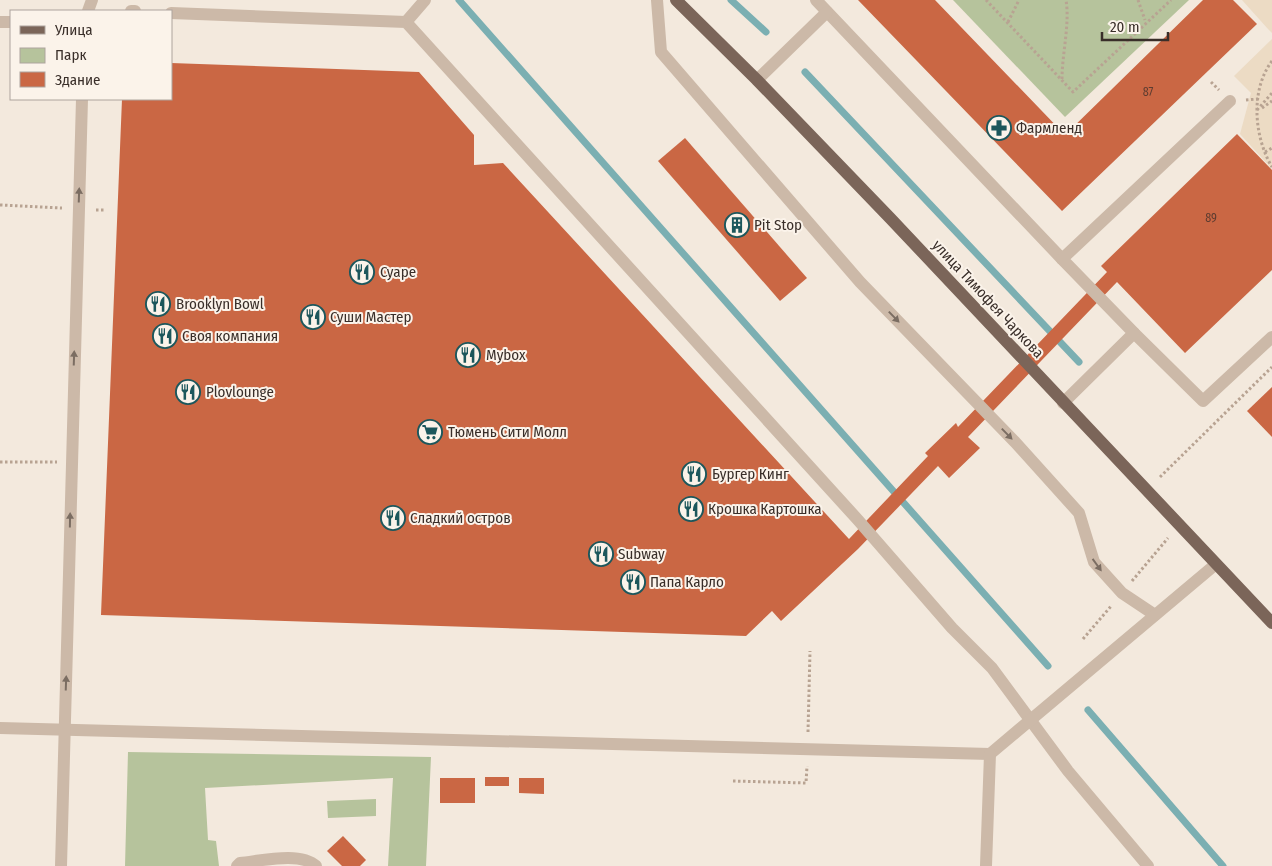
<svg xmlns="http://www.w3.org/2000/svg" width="1272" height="866" viewBox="0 0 1272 866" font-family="'Fira Sans Condensed',sans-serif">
<rect width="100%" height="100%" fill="#f3e9dd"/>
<!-- green -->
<g fill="#b6c39c">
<path d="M953,0H1189L1065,117Z"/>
<path d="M128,752L431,757L426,866H388L393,778L205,788L208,840L216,841L219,866H125Z"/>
<path d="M376,799V816L328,818L327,801Z"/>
</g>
<!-- plaza -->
<g fill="#ecdbc4">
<path d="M1242,0H1272V33L1268,29Z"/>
<path d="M1272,39V169L1240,134L1251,93L1234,76Z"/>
</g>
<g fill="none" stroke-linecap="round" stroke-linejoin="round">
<!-- stream -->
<g stroke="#7bafb2" stroke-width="7">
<path d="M459,0L1048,666"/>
<path d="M731,0L766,32"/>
<path d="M805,72L1079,362"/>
<path d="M1088,710L1223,866"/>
</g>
</g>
<!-- building -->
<g fill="#ca6744">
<path d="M858,0H935L1065,135L1203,0H1233L1257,24L1062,211Z"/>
<path d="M171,63L419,72L474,135V165L503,163L849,539L928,456L925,453L956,423L958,427L1107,272L1101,266L1237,134L1272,170V270L1185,353L1117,282L968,437L980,448L949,478L938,466L858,549L781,621L772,611L746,636L101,615L122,99H171Z"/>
<path d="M685,138L807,278L780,301L658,161Z"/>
<path d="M1272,387V437L1247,411Z"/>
<rect x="485" y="777" width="24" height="9"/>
<rect x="440" y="778" width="35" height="25"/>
<path d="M519,778H544V794L519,793Z"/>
<path d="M343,836L366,860L360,866H342L327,851Z"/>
</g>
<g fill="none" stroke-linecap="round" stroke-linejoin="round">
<!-- path -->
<g stroke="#b8a392" stroke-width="3" stroke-dasharray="2.5 2.5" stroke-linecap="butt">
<path d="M986,0L1073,92L1171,0"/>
<path d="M1138,0L1145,20"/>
<path d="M1008,22L1019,0"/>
<path d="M1272,61C1250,90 1254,137 1272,167"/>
<path d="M1062,79C1062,54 1070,24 1066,0"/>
<path d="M1211,82L1219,90"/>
<path d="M1246,100L1258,99"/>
<path d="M1262,108L1272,101"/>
<path d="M1257,110L1272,93"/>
<path d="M1265,152L1272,148"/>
<path d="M0,205L62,208"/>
<path d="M96,210H105"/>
<path d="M0,462H57"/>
<path d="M1160,477L1272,367"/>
<path d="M1132,581L1168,538"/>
<path d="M1083,639L1112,605"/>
<path d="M808,732L810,651"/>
<path d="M733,781L806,783L807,766"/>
</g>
<!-- minor -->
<g stroke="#ccb9a8" stroke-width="12">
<path d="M657,0L661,52L860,282L1015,442L1079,513L1094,562L1122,593L1155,615"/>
<path d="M816,0L1062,259"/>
<path d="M88,11L92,0"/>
<path d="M131,11H135"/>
<path d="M171,13L406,22L858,520L952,628L992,668L1068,771L1148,866"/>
<path d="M0,22H11"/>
<path d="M406,22L425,0"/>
<path d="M757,80L827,12"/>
<path d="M1134,333L1203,401L1272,337"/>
<path d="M1063,403L1134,333L1062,259L1230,101"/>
<path d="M0,728L990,754L1216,564"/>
<path d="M61,866L82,99"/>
<path d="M237,866L240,863C261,861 300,851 316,866"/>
<path d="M986,866L990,754"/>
</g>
<!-- major -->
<path stroke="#7b6559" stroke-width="12" d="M676,0L757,80L890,218L1272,623"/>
</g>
<!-- one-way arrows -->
<defs><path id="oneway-solid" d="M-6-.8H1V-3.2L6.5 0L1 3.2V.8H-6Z" transform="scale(1.25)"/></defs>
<g fill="#7b6d62">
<use href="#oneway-solid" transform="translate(79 195) rotate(-88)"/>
<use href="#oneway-solid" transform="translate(894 317) rotate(46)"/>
<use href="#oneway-solid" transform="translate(74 358) rotate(-88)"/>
<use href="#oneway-solid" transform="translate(1007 434) rotate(46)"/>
<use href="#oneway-solid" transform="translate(70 520) rotate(-89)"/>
<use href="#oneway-solid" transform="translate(1097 565) rotate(54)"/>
<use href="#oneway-solid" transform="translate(66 683) rotate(-88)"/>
</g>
<!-- icons -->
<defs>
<symbol id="pharmacy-ring" viewBox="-11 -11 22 22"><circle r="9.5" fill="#fbf3ea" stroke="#1c575c" stroke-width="1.5"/><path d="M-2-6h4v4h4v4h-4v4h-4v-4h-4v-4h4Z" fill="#1c575c"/></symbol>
<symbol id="building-ring" viewBox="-11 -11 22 22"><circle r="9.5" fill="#fbf3ea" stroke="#1c575c" stroke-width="1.5"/><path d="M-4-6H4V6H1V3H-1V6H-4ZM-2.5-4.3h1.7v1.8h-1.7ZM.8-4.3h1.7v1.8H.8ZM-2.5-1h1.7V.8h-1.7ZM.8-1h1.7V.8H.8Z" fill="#1c575c"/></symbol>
<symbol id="restaurant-ring" viewBox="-11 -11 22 22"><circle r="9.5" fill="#fbf3ea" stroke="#1c575c" stroke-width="1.5"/><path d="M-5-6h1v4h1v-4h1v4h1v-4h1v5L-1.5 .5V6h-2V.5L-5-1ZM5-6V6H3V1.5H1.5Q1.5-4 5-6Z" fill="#1c575c"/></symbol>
<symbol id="supermarket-ring" viewBox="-11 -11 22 22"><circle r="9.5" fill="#fbf3ea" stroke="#1c575c" stroke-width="1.5"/><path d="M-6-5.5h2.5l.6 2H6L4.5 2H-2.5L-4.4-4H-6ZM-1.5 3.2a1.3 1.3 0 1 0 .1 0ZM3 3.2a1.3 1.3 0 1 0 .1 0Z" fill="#1c575c"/></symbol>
</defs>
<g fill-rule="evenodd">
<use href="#pharmacy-ring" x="985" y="114" width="28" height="28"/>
<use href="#building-ring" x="723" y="211" width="28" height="28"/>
<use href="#restaurant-ring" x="348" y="258" width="28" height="28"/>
<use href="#restaurant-ring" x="144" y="290" width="28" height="28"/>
<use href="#restaurant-ring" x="299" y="303" width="28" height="28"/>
<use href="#restaurant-ring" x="151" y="322" width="28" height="28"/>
<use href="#restaurant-ring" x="454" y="341" width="28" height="28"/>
<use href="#restaurant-ring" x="174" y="378" width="28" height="28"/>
<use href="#supermarket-ring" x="416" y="418" width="28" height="28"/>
<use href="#restaurant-ring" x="680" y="460" width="28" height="28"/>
<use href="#restaurant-ring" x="677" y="495" width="28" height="28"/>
<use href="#restaurant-ring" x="379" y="504" width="28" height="28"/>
<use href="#restaurant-ring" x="587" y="540" width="28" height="28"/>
<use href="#restaurant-ring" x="619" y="568" width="28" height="28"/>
</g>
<g text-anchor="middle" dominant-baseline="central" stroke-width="4" stroke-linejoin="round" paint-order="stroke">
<!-- number labels -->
<g font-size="12" fill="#5d3c30">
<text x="1148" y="92">87</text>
<text x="1211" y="218">89</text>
</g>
<!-- poi labels -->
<g font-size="15" fill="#392e29" stroke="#fbf3ea" text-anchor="start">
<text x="1016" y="128">Фармленд</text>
<text x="754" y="225">Pit Stop</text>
<text x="380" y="272">Суаре</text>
<text x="176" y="304">Brooklyn Bowl</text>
<text x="330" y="317">Суши Мастер</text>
<text x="182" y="336">Своя компания</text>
<text x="486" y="355">Mybox</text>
<text x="206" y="392">Plovlounge</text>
<text x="448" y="432">Тюмень Сити Молл</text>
<text x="712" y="474">Бургер Кинг</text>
<text x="708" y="509">Крошка Картошка</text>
<text x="410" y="518">Сладкий остров</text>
<text x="618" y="554">Subway</text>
<text x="650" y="582">Папа Карло</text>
</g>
<!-- street labels -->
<g font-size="15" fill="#392e29" stroke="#fbf3ea">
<text transform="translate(988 299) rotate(47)">улица Тимофея Чаркова</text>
</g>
</g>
<!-- legend -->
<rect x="10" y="10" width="162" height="90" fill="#fbf3ea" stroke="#ada49d"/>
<rect x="20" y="26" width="25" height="8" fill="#7b6559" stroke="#ada49d"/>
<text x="55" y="35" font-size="15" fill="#392e29">Улица</text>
<rect x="20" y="48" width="25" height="15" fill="#b6c39c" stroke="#ada49d"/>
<text x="55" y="60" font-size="15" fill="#392e29">Парк</text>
<rect x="20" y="72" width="25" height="15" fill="#ca6744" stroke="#ada49d"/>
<text x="55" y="85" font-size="15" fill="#392e29">Здание</text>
<!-- scale -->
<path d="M1102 32v8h66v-8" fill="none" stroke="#392e29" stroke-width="2.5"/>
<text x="1110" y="32" font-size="15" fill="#392e29" stroke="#fbf3ea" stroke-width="4" paint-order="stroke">20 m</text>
</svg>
